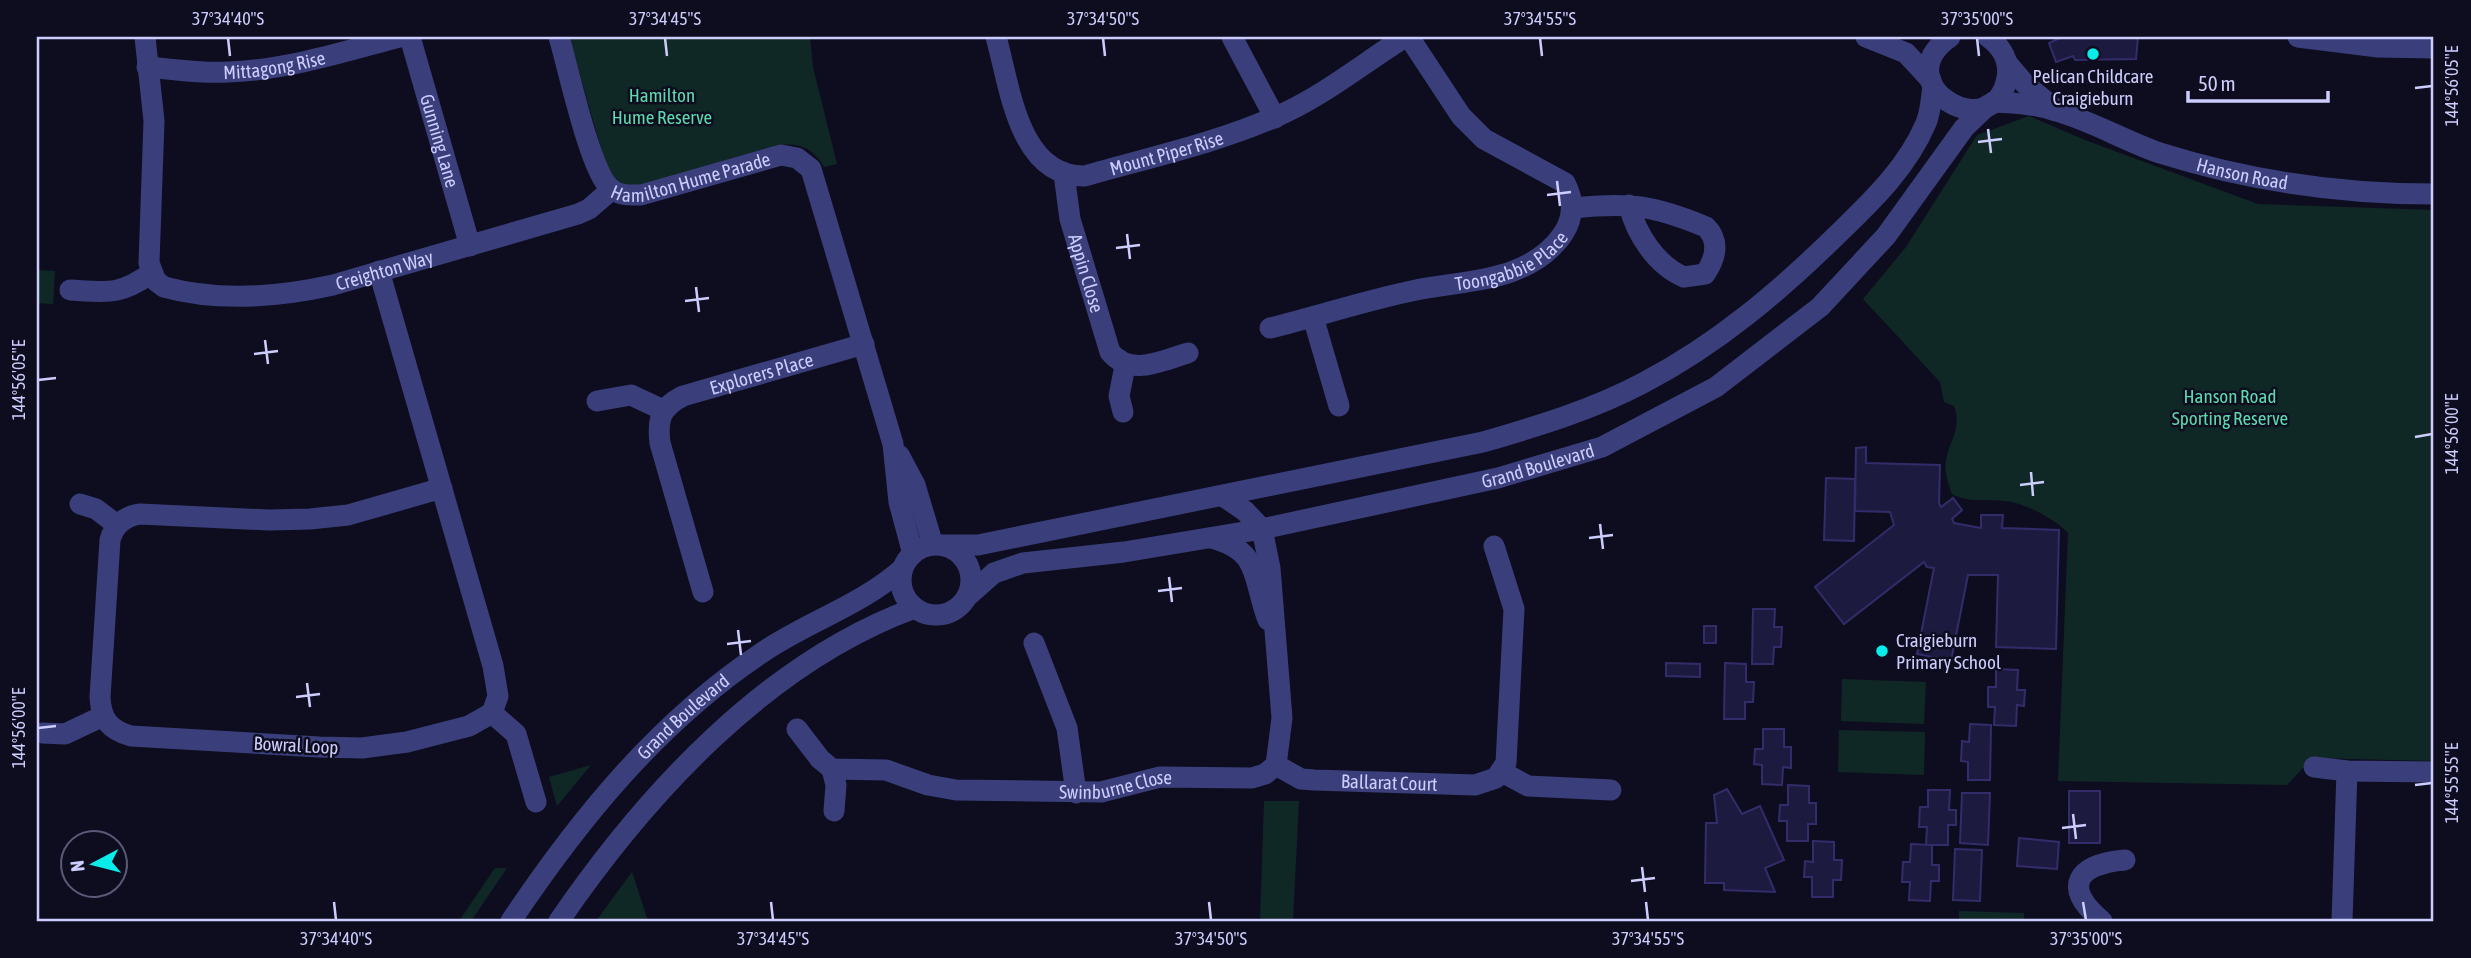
<svg xmlns="http://www.w3.org/2000/svg" width="2471" height="958" viewBox="0 0 2471 958" font-family="'Asap Condensed',sans-serif">
<rect width="100%" height="100%" fill="#0e0d1f"/>
<!-- green -->
<g fill="#102825">
<path d="M569,37H810L813,67L837,164L824,167C813,148 800,143 779,145L636,186C618,185 611,178 605,162Z"/>
<path d="M2029,116L2085,140L2258,204L2434,210V761L2312,758L2287,785L2058,781L2068,533C2055,519 2025,503 2005,501C1987,499 1968,503 1952,494C1948,483 1944,472 1946,460C1950,440 1962,427 1954,406L1944,402L1940,382L1863,299L1906,247L1977,135Z"/>
<path d="M37,270L55,271L53,304L37,303Z"/>
<path d="M1842,679L1926,682L1924,724L1841,721Z"/>
<path d="M1839,730L1925,732L1924,775L1838,772Z"/>
<path d="M591,765L557,806L549,777Z"/>
<path d="M1264,801H1299L1293,921H1260Z"/>
<path d="M495,868H507L471,921H459Z"/>
<path d="M632,872L648,921H596Z"/>
<path d="M1959,911L2024,913V921H1959Z"/>
</g>
<!-- building -->
<g fill="#1d1a3f" stroke="#322d6a" stroke-width="2">
<path d="M2062,37H2138L2136,59L2075,60L2073,56L2056,62L2049,43Z"/>
<path d="M1866,447V463L1940,465L1939,503L1941,507L1953,498L1962,510L1952,519L1954,523L1981,528V515H2003L2002,528L2059,530L2056,649L1996,647L1998,575H1968L1951,661L1917,654L1934,568L1927,567L1924,562L1844,624L1815,587L1894,525L1890,512L1855,511L1856,448Z"/>
<path d="M1826,478L1855,479L1854,541L1824,540Z"/>
<path d="M1753,609H1775L1774,627H1782L1781,647H1774L1773,664H1752Z"/>
<rect x="1704" y="626" width="12" height="17"/>
<path d="M1666,663L1700,664V677L1666,676Z"/>
<path d="M1725,663L1746,664V682H1754L1753,702H1745V719H1724Z"/>
<path d="M1996,669L2018,670L2017,690H2025L2024,706L2017,705L2016,726L1994,725L1995,707H1988V687H1996Z"/>
<path d="M1970,724L1991,725L1990,780H1968V762L1961,761L1962,741L1969,742Z"/>
<path d="M1763,729H1784V747H1791V768L1783,767L1782,785L1762,784V765L1754,764L1755,749H1763Z"/>
<path d="M1788,785L1809,786V803H1816V824H1808V841H1787V821H1779L1780,805H1788Z"/>
<path d="M1727,789L1742,814L1760,806L1784,860L1765,868L1775,892L1724,890V883H1705L1706,823H1717L1714,795Z"/>
<path d="M1928,790H1950L1949,810H1956V825H1948V845H1926L1927,827H1919L1920,807H1928Z"/>
<rect x="2069" y="791" width="31" height="52"/>
<path d="M1962,793H1990L1988,845L1960,843Z"/>
<path d="M2019,838L2059,842L2057,869L2017,866Z"/>
<path d="M1813,841L1834,842V860H1842L1841,880H1833V897H1812V877H1804L1805,861L1813,862Z"/>
<path d="M1911,844L1932,845V865H1939V881H1931L1930,901L1909,900L1910,882H1902L1903,862H1910Z"/>
<path d="M1955,849L1982,850L1980,901L1953,900Z"/>
</g>
<g fill="none" stroke-linecap="round" stroke-linejoin="round">
<!-- minor -->
<g stroke="#3a3f7c" stroke-width="21">
<path id="s1" d="M145,37L154,121L149,263L156,281L164,287C219,302 279,297 333,285L578,214L589,209L611,190"/>
<path id="s2" d="M410,37L470,246"/>
<path id="s3" d="M559,37C568,67 590,171 610,188C619,196 630,195 641,195L781,155L797,158L811,169L893,444L899,502L913,554"/>
<path id="s4" d="M996,37C1010,86 1018,177 1085,176C1147,158 1213,144 1273,118C1321,98 1362,64 1405,37"/>
<path d="M1232,37L1275,118"/>
<path d="M1866,37L1906,53L1931,80"/>
<path d="M1950,37C1883,84 1994,149 2007,78C2010,61 2002,47 1988,37"/>
<path d="M2298,37L2378,47L2434,48"/>
<path d="M2007,63L2025,84L2053,107"/>
<path id="s5" d="M147,67C173,69 202,74 228,72C287,70 343,52 399,37"/>
<path id="s6" d="M1993,102C2014,103 2036,104 2056,111C2092,121 2125,141 2160,153C2249,181 2341,194 2434,194"/>
<path id="s7" d="M1064,174L1070,219L1110,352C1131,377 1160,361 1188,353"/>
<path d="M1572,208C1629,202 1653,205 1706,227C1720,241 1716,258 1705,274L1684,277C1656,265 1636,234 1629,205"/>
<path d="M379,271L493,666L498,696L492,713L469,726L407,742L362,748L319,747L131,736C110,730 101,720 100,697L110,540C114,525 125,516 140,514L269,520L310,519L348,515L442,488"/>
<path d="M70,290C106,292 120,296 151,273"/>
<path d="M1313,317L1339,406"/>
<path id="s8" d="M1270,328C1319,316 1367,300 1416,290C1467,280 1530,282 1563,234C1574,217 1574,200 1565,183L1484,139L1461,116L1409,37"/>
<path d="M597,401L631,395L663,410"/>
<path d="M1123,412L1119,396L1125,366"/>
<path d="M899,455L915,485L933,545"/>
<path d="M80,504L96,509L117,525"/>
<path d="M1212,538C1261,551 1252,578 1268,620"/>
<path d="M941,545H978L1483,442C1538,426 1592,410 1643,383C1718,344 1781,290 1841,231C1874,199 1908,166 1926,123C1931,111 1931,99 1933,86"/>
<circle cx="936" cy="580" r="35"/>
<path id="s9" d="M703,592L660,443C657,419 661,407 683,396L864,344"/>
<path id="s10" d="M968,596L994,573L1023,563L1124,552L1262,529L1498,478L1602,447L1716,387L1820,307L1886,236L1964,128L1988,105"/>
<path d="M1034,643L1067,728L1076,793"/>
<path d="M492,713L516,734L536,802"/>
<path id="s11" d="M797,729L820,759L832,769L886,770L928,785L956,790L1101,792L1160,777L1252,778L1265,774L1276,765L1282,718L1270,568L1262,529L1245,511L1223,496"/>
<path d="M42,733L65,734L103,716"/>
<path id="s12" d="M1276,765L1301,779L1314,780L1475,785L1496,778L1506,763L1514,609L1494,546"/>
<path d="M2314,767L2347,771L2434,772"/>
<path d="M832,769L836,785L834,811"/>
<path d="M1502,772L1528,786L1611,790"/>
<path id="s13" d="M511,921C580,818 659,721 763,652C809,621 862,605 903,568"/>
<path d="M559,921C646,794 767,662 915,608"/>
<path d="M2102,921C2061,887 2077,864 2125,860"/>
<path d="M2342,921L2347,771"/>
</g>
</g>
<!-- ticks -->
<path fill="none" stroke="#cdcdfd" stroke-width="2.5" d="M228,38L230,56M665,38L667,56M1103,38L1105,56M1540,38L1542,56M1977,38L1979,56M2415,88L2432,86M1988,129L1991,153M1978,142L2002,139M1557,181L1560,206M1547,195L1571,192M1127,234L1130,259M1116,248L1140,245M696,287L699,312M685,301L709,298M265,340L268,364M254,354L278,351M38,380L56,378M2415,437L2432,434M2031,472L2033,496M2020,485L2044,482M1600,524L1603,549M1589,538L1613,535M1169,577L1172,602M1158,591L1182,588M738,630L741,655M727,644L751,641M307,683L310,707M296,697L320,694M38,728L56,726M2415,785L2432,783M2073,814L2076,839M2062,828L2086,825M1642,867L1645,892M1631,881L1655,878M334,902L336,920M771,902L773,920M1209,902L1211,920M1646,902L1648,920M2083,902L2086,920"/>
<!-- markers -->
<g fill="#09edea" stroke="#0e0d1f" stroke-width="2.5">
<circle cx="2093" cy="54" r="7"/>
<circle cx="1882" cy="651" r="7"/>
</g>
<g text-anchor="middle" dominant-baseline="central" stroke-width="5" stroke-linejoin="round" paint-order="stroke">
<!-- street labels -->
<g font-size="19" fill="#cdcdfd" stroke="#0e0d1f">
<text stroke="none"><textPath href="#s5" startOffset="128">Mittagong Rise</textPath></text>
<text stroke="none"><textPath href="#s2" startOffset="108">Gunning Lane</textPath></text>
<text stroke="none"><textPath href="#s4" startOffset="264">Mount Piper Rise</textPath></text>
<text stroke="none"><textPath href="#s3" startOffset="245">Hamilton Hume Parade</textPath></text>
<text stroke="none"><textPath href="#s6" startOffset="261">Hanson Road</textPath></text>
<text stroke="none"><textPath href="#s8" startOffset="252">Toongabbie Place</textPath></text>
<text stroke="none"><textPath href="#s1" startOffset="480">Creighton Way</textPath></text>
<text stroke="none"><textPath href="#s7" startOffset="102">Appin Close</textPath></text>
<text stroke="none"><textPath href="#s9" startOffset="294">Explorers Place</textPath></text>
<text stroke="none"><textPath href="#s10" startOffset="590">Grand Boulevard</textPath></text>
<text stroke="none"><textPath href="#s13" startOffset="268">Grand Boulevard</textPath></text>
<text transform="translate(296 745) rotate(3)">Bowral Loop</text>
<text stroke="none"><textPath href="#s12" startOffset="117">Ballarat Court</textPath></text>
<text stroke="none"><textPath href="#s11" startOffset="341">Swinburne Close</textPath></text>
</g>
<!-- poi labels -->
<g font-size="19" fill="#cdcdfd" stroke="#0e0d1f">
<text x="2093" y="76">Pelican Childcare<tspan x="2093" dy="22">Craigieburn</tspan></text>
<text x="1896" y="640" text-anchor="start">Craigieburn<tspan x="1896" dy="22">Primary School</tspan></text>
</g>
<!-- park labels -->
<g font-size="19" fill="#5cdaac" stroke="#0e0d1f">
<text x="662" y="95">Hamilton<tspan x="662" dy="22">Hume Reserve</tspan></text>
<text x="2230" y="396">Hanson Road<tspan x="2230" dy="22">Sporting Reserve</tspan></text>
</g>
</g>
<!-- border -->
<rect width="2471" height="958" fill="none" stroke="#0e0d1f" stroke-width="77"/>
<!-- north arrow -->
<g transform="translate(94 864) rotate(263)"><circle r="33" fill="#0e0d1f" stroke="#5a5a78" stroke-width="2"/>
<path d="M0-5L12 26L0 18L-12 26Z" fill="#09edea"/>
<text y="-10" font-size="19" font-weight="bold" text-anchor="middle" fill="#cdcdfd">N</text>
</g>
<!-- scale -->
<path d="M2188 91v10h140v-10" fill="none" stroke="#cdcdfd" stroke-width="3.5"/>
<text x="2198" y="91" font-size="21" fill="#cdcdfd" stroke="#0e0d1f" stroke-width="5" paint-order="stroke">50 m</text>
<rect x="38" y="38" width="2394" height="882" fill="none" stroke="#cdcdfd" stroke-width="2.5"/>
<g font-size="18" text-anchor="middle" fill="#cdcdfd">
<text x="228" y="25">37°34'40"S</text>
<text x="665" y="25">37°34'45"S</text>
<text x="1103" y="25">37°34'50"S</text>
<text x="1540" y="25">37°34'55"S</text>
<text x="1977" y="25">37°35'00"S</text>
<text transform="translate(2452 86) rotate(-90)" y="6">144°56'05"E</text>
<text transform="translate(19 380) rotate(-90)" y="6">144°56'05"E</text>
<text transform="translate(2452 434) rotate(-90)" y="6">144°56'00"E</text>
<text transform="translate(19 728) rotate(-90)" y="6">144°56'00"E</text>
<text transform="translate(2452 783) rotate(-90)" y="6">144°55'55"E</text>
<text x="336" y="945">37°34'40"S</text>
<text x="773" y="945">37°34'45"S</text>
<text x="1211" y="945">37°34'50"S</text>
<text x="1648" y="945">37°34'55"S</text>
<text x="2086" y="945">37°35'00"S</text>
</g>
</svg>
